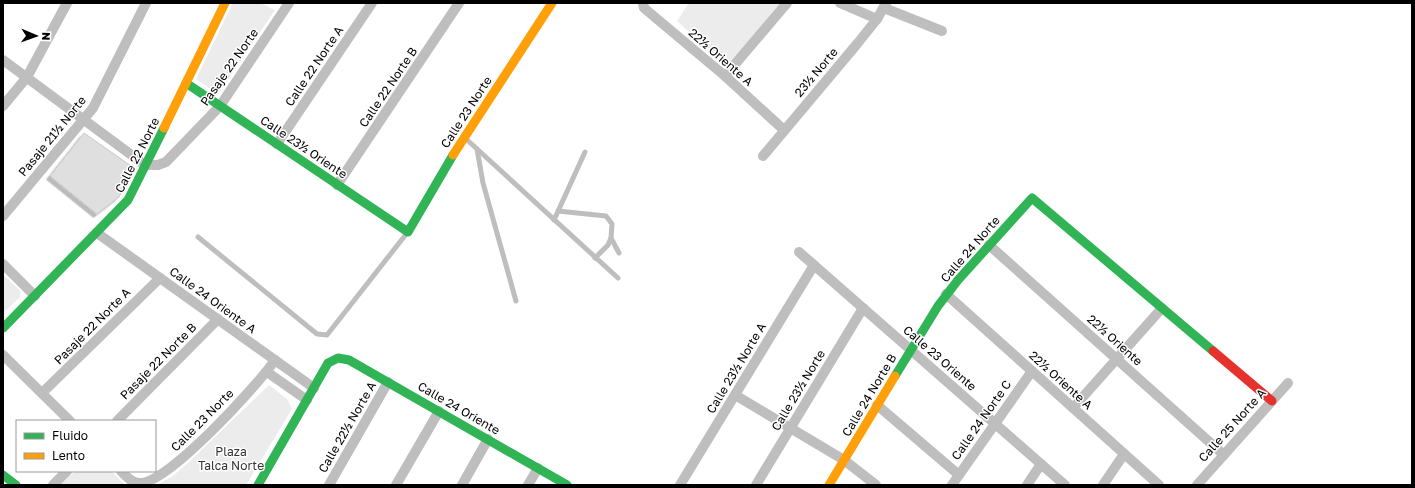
<svg xmlns="http://www.w3.org/2000/svg" width="1415" height="488" viewBox="0 0 1415 488" font-family="'Golos Text',sans-serif">
<defs>
<filter id="shadow"><feDropShadow dx="-3.5" dy="3.5" stdDeviation="0" flood-color="#0004"/></filter>
</defs>
<rect width="100%" height="100%" fill="#fff"/>
<!-- green -->
<g fill="#ececec">
<path d="M233,3H260L275,10L218,94L196,79Z"/>
<path d="M689,3H783L727,66L677,21Z"/>
<path d="M3,275L20,290V297L3,313Z"/>
<path d="M269,385L287,399L292,409L246,485H157L173,476L189,462Z"/>
<path d="M75,471H111L125,485H60Z"/>
</g>
<!-- building -->
<path fill="#dfdfdf" stroke="#c7c7c7" filter="url(#shadow)" d="M84,133L134,168L119,197L97,214L50,176Z"/>
<g fill="none" stroke-linecap="round" stroke-linejoin="round">
<!-- lane -->
<g stroke="#bebebe" stroke-width="5">
<path d="M465,138L618,278"/>
<path d="M477,149L483,183L516,301"/>
<path d="M558,211L606,216L612,224L611,238L619,253"/>
<path d="M554,220L585,152"/>
<path d="M198,237L317,334L327,335L407,233"/>
<path d="M595,258L608,245L611,238"/>
</g>
<!-- street -->
<g stroke="#bebebe" stroke-width="10">
<path d="M643,3L644,8L725,76L784,130"/>
<path d="M840,3L877,19"/>
<path d="M884,8L942,31"/>
<path d="M3,60L145,165H158L166,162L220,106L289,3"/>
<path d="M725,76L787,3"/>
<path d="M3,106L27,77L67,3"/>
<path d="M277,144L372,3"/>
<path d="M763,156L857,44L877,19L886,3"/>
<path d="M337,185L459,3"/>
<path d="M3,216L93,108L146,3"/>
<path d="M97,233L314,388"/>
<path d="M989,245L1224,455"/>
<path d="M799,252L1065,485"/>
<path d="M3,264L35,296"/>
<path d="M946,294L1159,485"/>
<path d="M3,355L70,421"/>
<path d="M267,372L307,400"/>
<path d="M42,393L160,278"/>
<path d="M735,395L844,460L876,485"/>
<path d="M877,405L959,475"/>
<path d="M1073,408L1162,308"/>
<path d="M117,421L218,319"/>
<path d="M121,471C127,477 133,484 141,483C169,482 258,385 275,360"/>
<path d="M53,485L67,471"/>
<path d="M329,485L388,382"/>
<path d="M396,485L439,411"/>
<path d="M462,485L488,439"/>
<path d="M528,485L538,468"/>
<path d="M680,485L814,265"/>
<path d="M756,485L863,308"/>
<path d="M952,485L1032,371"/>
<path d="M1027,485L1041,464"/>
<path d="M1103,485L1124,454"/>
<path d="M1197,485L1288,383"/>
</g>
<!-- fast -->
<g stroke="#30b455" stroke-width="9">
<path d="M186,83L408,232L453,155"/>
<path d="M3,328L128,200L164,128"/>
<path d="M895,376L938,306L958,280L1032,198L1213,351"/>
<path d="M3,475L16,485"/>
<path d="M258,485L328,363L338,358L349,360L567,485"/>
</g>
<!-- slow -->
<g stroke="#ff9f0a" stroke-width="9">
<path d="M164,128L225,3"/>
<path d="M453,155L552,3"/>
<path d="M829,485L895,376"/>
</g>
<!-- jam -->
<path stroke="#e5322d" stroke-width="9" d="M1213,351L1272,401"/>
</g>
<g text-anchor="middle" dominant-baseline="central" stroke-width="3" stroke-linejoin="round" paint-order="stroke">
<!-- street labels -->
<g font-size="12" fill="#000" stroke="#fff">
<text transform="translate(721 57) rotate(41)">22½ Oriente A</text>
<text transform="translate(314 66) rotate(-56)">Calle 22 Norte A</text>
<text transform="translate(229 67) rotate(-55)">Pasaje 22 Norte</text>
<text transform="translate(816 72) rotate(-50)">23½ Norte</text>
<text transform="translate(388 87) rotate(-56)">Calle 22 Norte B</text>
<text transform="translate(466 112) rotate(-57)">Calle 23 Norte</text>
<text transform="translate(52 136) rotate(-51)">Pasaje 21½ Norte</text>
<text transform="translate(304 147) rotate(34)">Calle 23½ Oriente</text>
<text transform="translate(137 155) rotate(-63)">Calle 22 Norte</text>
<text transform="translate(970 249) rotate(-49)">Calle 24 Norte</text>
<text transform="translate(213 300) rotate(36)">Calle 24 Oriente A</text>
<text transform="translate(92 326) rotate(-45)">Pasaje 22 Norte A</text>
<text transform="translate(1115 340) rotate(42)">22½ Oriente</text>
<text transform="translate(940 358) rotate(41)">Calle 23 Oriente</text>
<text transform="translate(158 361) rotate(-45)">Pasaje 22 Norte B</text>
<text transform="translate(736 368) rotate(-59)">Calle 23½ Norte A</text>
<text transform="translate(1061 380) rotate(42)">22½ Oriente A</text>
<text transform="translate(798 390) rotate(-59)">Calle 23½ Norte</text>
<text transform="translate(869 395) rotate(-59)">Calle 24 Norte B</text>
<text transform="translate(459 408) rotate(30)">Calle 24 Oriente</text>
<text transform="translate(202 420) rotate(-45)">Calle 23 Norte</text>
<text transform="translate(981 420) rotate(-55)">Calle 24 Norte C</text>
<text transform="translate(1232 425) rotate(-48)">Calle 25 Norte A</text>
<text transform="translate(347 427) rotate(-60)">Calle 22½ Norte A</text>
</g>
<!-- park labels -->
<g font-size="12" fill="#333" stroke="#fff">
<text x="231" y="451">Plaza<tspan x="231" dy="14">Talca Norte</tspan></text>
</g>
</g>
<!-- border -->
<rect width="1415" height="488" fill="none" stroke="#000000" stroke-width="8"/>
<!-- legend -->
<rect x="16" y="420" width="140" height="52" fill="#ffffff" stroke="#999999"/>
<rect x="24" y="433" width="20" height="6" fill="#30b455" stroke="#999999"/>
<text x="52" y="440" font-size="12" fill="#000000">Fluido</text>
<rect x="24" y="453" width="20" height="6" fill="#ff9f0a" stroke="#999999"/>
<text x="52" y="460" font-size="12" fill="#000000">Lento</text>
<!-- north arrow -->
<g transform="translate(36 36) rotate(92)" stroke="#ffffff" stroke-width="3" paint-order="stroke">
<path d="M0-3L7 15L0 10L-7 15Z" fill="#000000"/>
<text y="-6" font-size="11" font-weight="bold" text-anchor="middle" fill="#000000">N</text>
</g>
</svg>
